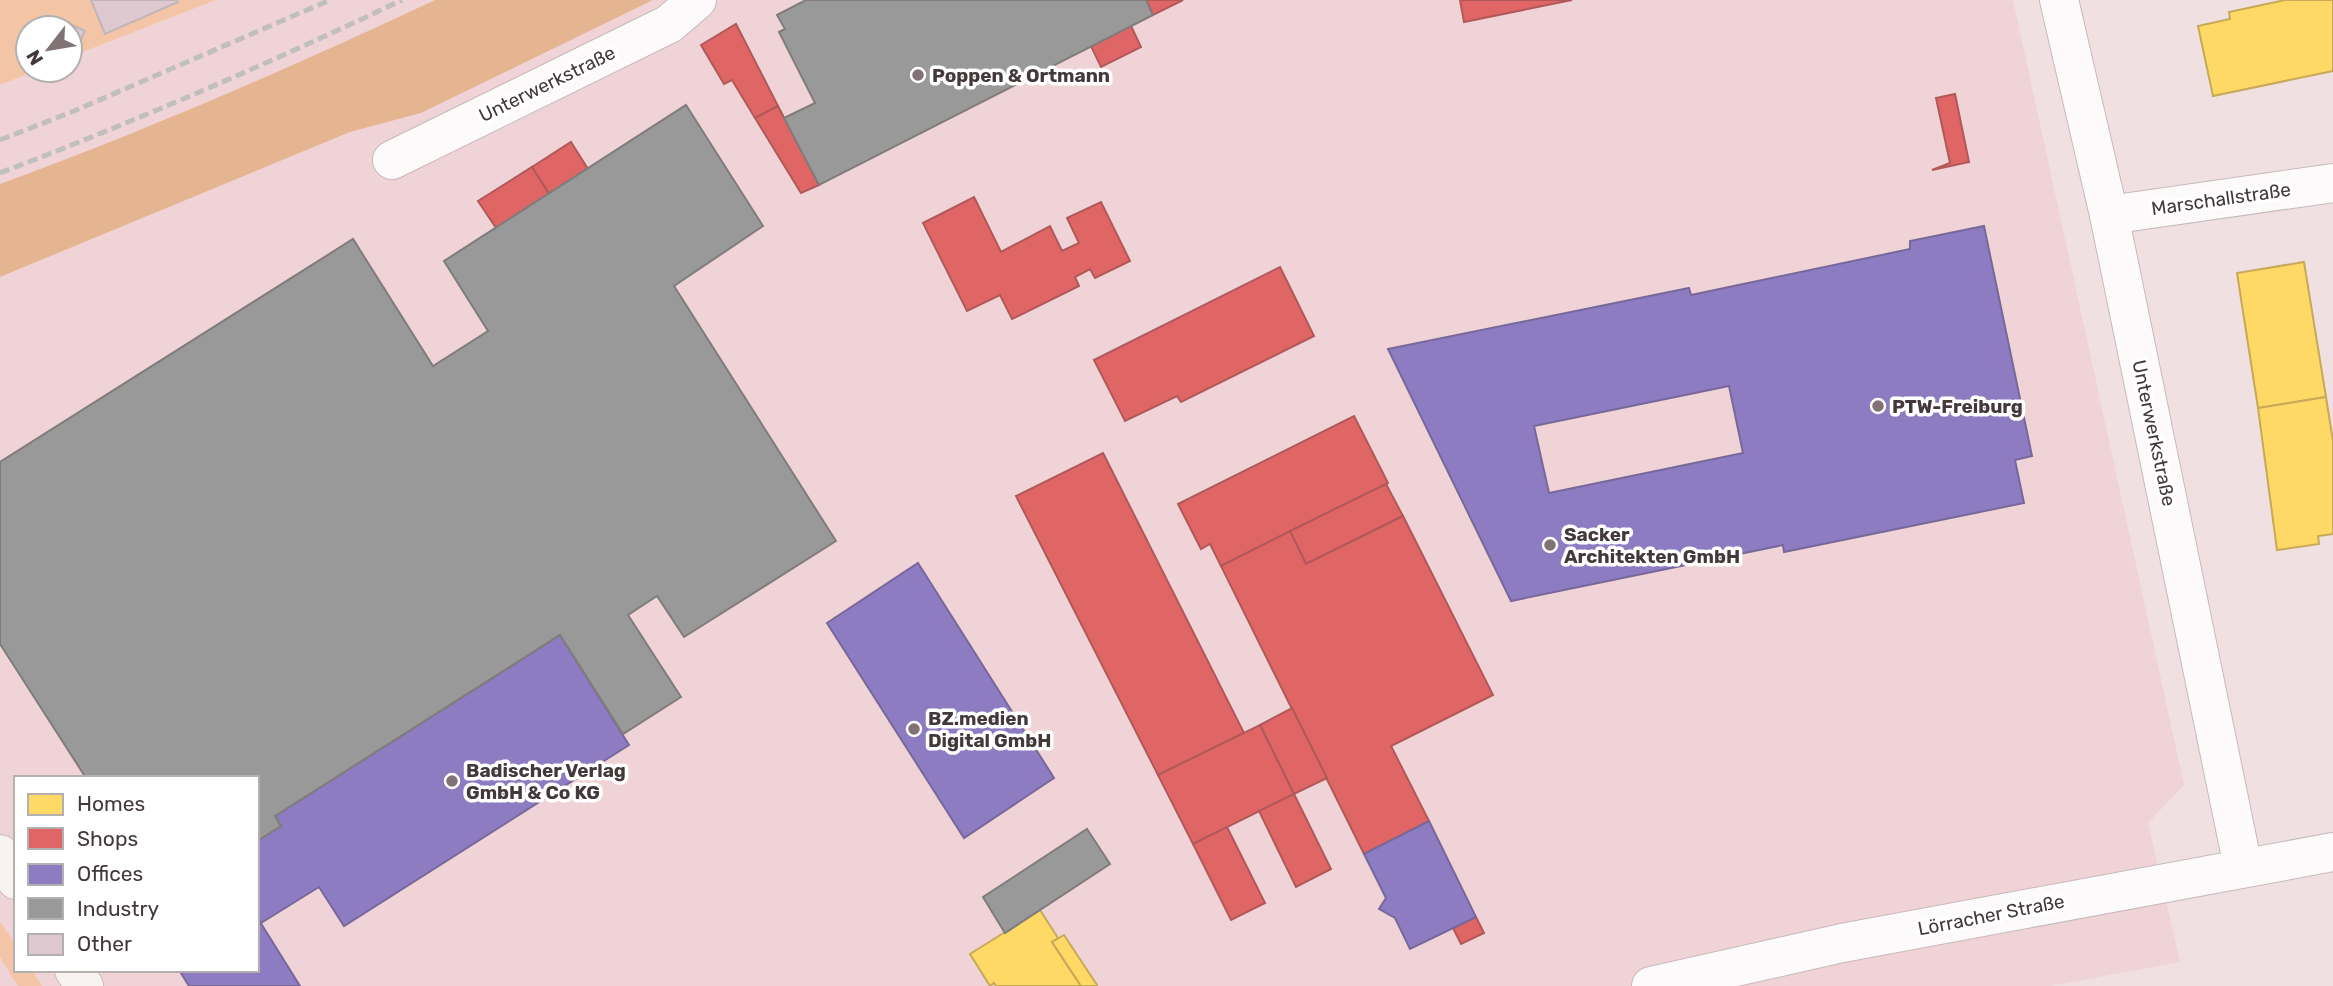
<svg xmlns="http://www.w3.org/2000/svg" width="2333" height="986" viewBox="0 0 2333 986" font-family="Rubik,sans-serif">
<rect width="100%" height="100%" fill="#f1e0e2"/>
<!-- built -->
<g fill="#efd3d6" fill-rule="evenodd">
<path d="M216,0H435L292,67L99,148L0,184V85L37,70H70V57Z"/>
<path d="M653,0H2013L2184,785L2148,823L2180,962L2051,986H0V277L350,132L421,113ZM16,778H257V970H16Z"/>
</g>
<!-- green -->
<g fill="#f3c5a6">
<path d="M0,0H216L70,57V28H28V70H37L0,85Z"/>
<path d="M0,922L16,945V970H32L42,986H18L0,957Z"/>
</g>
<!-- forest -->
<path fill="#e5b591" d="M435,0H653L421,113L350,132L0,277V184C148,130 292,67 435,0Z"/>
<!-- homes -->
<g fill="#ffd966" stroke="#c7a959" stroke-width="2">
<path d="M2285,0H2333V71L2213,96L2198,26L2230,19L2229,12Z"/>
<path d="M2304,262L2326,397L2258,408L2237,273Z"/>
<path d="M2326,397L2333,441V534L2318,536L2319,544L2277,550L2258,408Z"/>
<path d="M1040,910L1058,938L1052,942L1081,986H996L994,983L990,986L970,954Z"/>
<path d="M1064,935L1097,985L1096,986H1081L1052,942Z"/>
</g>
<!-- shops -->
<g fill="#e06666" stroke="#b15859" stroke-width="2">
<path d="M1146,0H1183L1153,15Z"/>
<path d="M1460,0H1572L1464,22Z"/>
<path d="M736,24L778,106L755,118L732,80L724,84L701,45Z"/>
<path d="M1131,26L1141,47L1101,67L1091,46Z"/>
<path d="M1955,94L1969,162L1932,170L1950,163L1936,98Z"/>
<path d="M778,106L819,185L801,193L755,118Z"/>
<path d="M571,142L588,169L549,194L532,167Z"/>
<path d="M532,167L549,194L496,228L478,201Z"/>
<path d="M974,197L1001,252L1050,226L1062,251L1079,243L1067,218L1101,202L1130,261L1095,278L1090,269L1075,277L1079,286L1012,319L1000,295L967,311L923,223Z"/>
<path d="M1280,267L1314,336L1181,402L1177,396L1125,421L1094,360Z"/>
<path d="M1354,416L1388,483L1221,566L1210,544L1201,549L1178,504Z"/>
<path d="M1103,453L1244,733L1158,775L1016,496Z"/>
<path d="M1386,484L1403,516L1306,564L1290,531Z"/>
<path d="M1403,516L1493,695L1391,746L1429,821L1364,854L1221,566L1290,531L1306,564Z"/>
<path d="M1292,708L1327,778L1294,794L1260,725Z"/>
<path d="M1260,725L1294,794L1193,844L1158,775Z"/>
<path d="M1294,794L1331,869L1296,887L1259,811Z"/>
<path d="M1227,827L1265,903L1231,920L1193,844Z"/>
<path d="M1476,917L1484,933L1461,944L1453,928Z"/>
</g>
<!-- offices -->
<g fill="#8e7cc3" stroke="#78689a" stroke-width="2" fill-rule="evenodd">
<path d="M1984,226L2032,456L2015,460L2024,503L1784,552L1783,545L1511,601L1388,349L1689,288L1691,295L1910,249V241ZM1729,386L1743,453L1549,493L1534,426Z"/>
<path d="M918,563L1054,778L964,838L827,623Z"/>
<path d="M560,635L629,745L344,926L319,887L261,923L257,917V841L281,826L275,816Z"/>
<path d="M1429,821L1476,917L1410,949L1395,918L1379,909L1386,898L1364,854Z"/>
<path d="M257,917L300,986H189L179,970H257Z"/>
</g>
<!-- industry -->
<g fill="#999" stroke="#807c7c" stroke-width="2">
<path d="M806,0H1146L1153,15L819,185L784,118L815,103L779,32L785,29L777,15Z"/>
<path d="M686,105L763,226L674,286L836,541L684,637L657,596L628,615L681,697L623,734L560,635L275,816L281,826L257,841V778H86L0,644V462L353,239L433,366L488,331L444,261Z"/>
<path d="M1087,829L1110,864L1005,933L983,897Z"/>
</g>
<!-- building -->
<g fill="#dec9d0" stroke="#c2b5b8" stroke-width="2">
<path d="M91,0H177L178,2L105,34Z"/>
<path d="M59,19L85,31L75,51L70,49V28H55Z"/>
</g>
<g fill="none" stroke-linecap="round" stroke-linejoin="round">
<defs>
<g id="minor">
<path d="M2059,0L2109,215L2243,867"/>
<path d="M392,160L669,24L697,0"/>
<path d="M2109,215L2333,183"/>
<path d="M1651,986L1842,943L2333,852"/>
</g>
<g id="major">
<path d="M0,854L16,880"/>
<path d="M74,970L84,986"/>
</g>
</defs>
<!-- minor casing -->
<use href="#minor" stroke="#c7babb" stroke-width="40"/>
<!-- major casing -->
<use href="#major" stroke="#cbbcbb" stroke-width="40"/>
<!-- minor -->
<use href="#minor" stroke="#fdfafb" stroke-width="38"/>
<!-- major -->
<use href="#major" stroke="#f8f2f1" stroke-width="38"/>
<!-- rail -->
<g stroke="#c1bebe" stroke-width="5" stroke-dasharray="10 5" stroke-linecap="butt">
<path d="M0,140L74,111L330,0"/>
<path d="M0,173C136,121 270,63 402,0"/>
</g>
</g>
<!-- markers -->
<g fill="#817375" stroke="#fff" stroke-width="2.5">
<circle cx="918" cy="75" r="7"/>
<circle cx="1878" cy="406" r="7"/>
<circle cx="1550" cy="545" r="7"/>
<circle cx="914" cy="729" r="7"/>
<circle cx="452" cy="781" r="7"/>
</g>
<g text-anchor="middle" dominant-baseline="central" stroke-width="7" stroke-linejoin="round" paint-order="stroke">
<!-- poi labels -->
<g font-size="19" font-weight="bold" fill="#44393a" stroke="#fff" text-anchor="start">
<text x="932" y="75">Poppen &amp; Ortmann</text>
<text x="1892" y="406">PTW-Freiburg</text>
<text x="1564" y="534">Sacker<tspan x="1564" dy="22">Architekten GmbH</tspan></text>
<text x="928" y="718">BZ.medien<tspan x="928" dy="22">Digital GmbH</tspan></text>
<text x="466" y="770">Badischer Verlag<tspan x="466" dy="22">GmbH &amp; Co KG</tspan></text>
</g>
<!-- street labels -->
<g font-size="19" fill="#44393a" stroke="#fff">
<text transform="translate(547 84) rotate(-26)">Unterwerkstraße</text>
<text transform="translate(2221 199) rotate(-8)">Marschallstraße</text>
<text transform="translate(2154 433) rotate(78)">Unterwerkstraße</text>
<text transform="translate(1991 915) rotate(-11)">Lörracher Straße</text>
</g>
</g>
<!-- legend -->
<rect x="14" y="776" width="245" height="196" fill="#ffffff" stroke="#b4b0b0" stroke-width="2"/>
<rect x="28" y="794" width="35" height="21" fill="#ffd966" stroke="#b4b0b0" stroke-width="2"/>
<text x="77" y="811" font-size="21" fill="#44393a">Homes</text>
<rect x="28" y="828" width="35" height="21" fill="#e06666" stroke="#b4b0b0" stroke-width="2"/>
<text x="77" y="846" font-size="21" fill="#44393a">Shops</text>
<rect x="28" y="864" width="35" height="21" fill="#8e7cc3" stroke="#b4b0b0" stroke-width="2"/>
<text x="77" y="881" font-size="21" fill="#44393a">Offices</text>
<rect x="28" y="898" width="35" height="21" fill="#999999" stroke="#b4b0b0" stroke-width="2"/>
<text x="77" y="916" font-size="21" fill="#44393a">Industry</text>
<rect x="28" y="934" width="35" height="21" fill="#dec9d0" stroke="#b4b0b0" stroke-width="2"/>
<text x="77" y="951" font-size="21" fill="#44393a">Other</text>
<!-- north arrow -->
<g transform="translate(49 49) rotate(239)"><circle r="33" fill="#ffffff" stroke="#b4b0b0" stroke-width="2"/>
<path d="M0-5L12 26L0 18L-12 26Z" fill="#817375"/>
<text y="-10" font-size="19" font-weight="bold" text-anchor="middle" fill="#44393a">N</text>
</g>
</svg>
